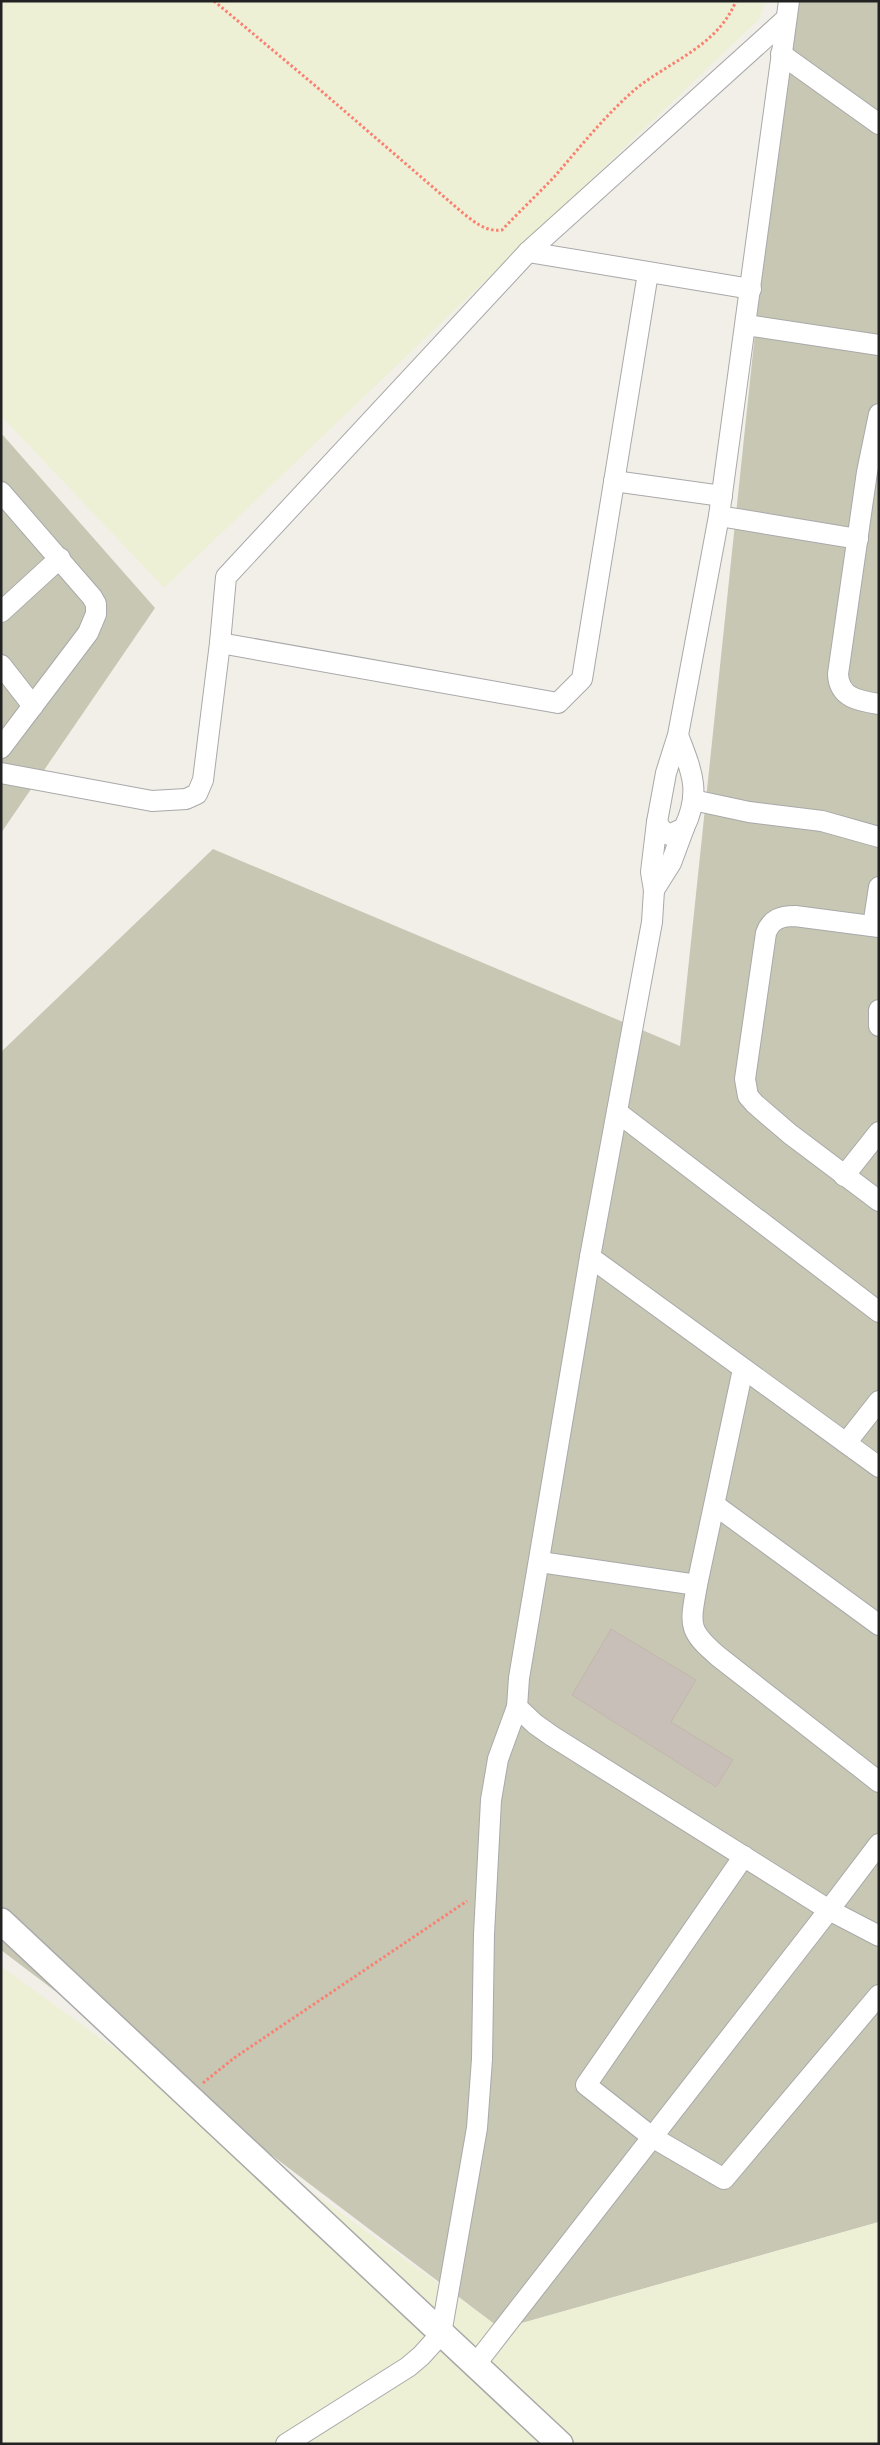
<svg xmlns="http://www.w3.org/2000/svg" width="880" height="2445" viewBox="0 0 880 2445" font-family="Karla,sans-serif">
<rect width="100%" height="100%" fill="#f2efe9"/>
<!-- construction -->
<g fill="#c7c7b4">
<path d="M790,1H879V2222L501,2329L1,1950V1052L213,849L680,1046Z"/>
<path d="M1,433L155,608L1,833Z"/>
</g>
<!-- farmland -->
<g fill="#eef0d5">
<path d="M1,1H766L759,19L164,588L1,416Z"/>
<path d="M1,1966L501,2329L879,2222V2444H1Z"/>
</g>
<!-- building -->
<path fill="#c7bfb8" stroke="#c4b6ab" d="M611,1629L696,1680L671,1722L733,1760L716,1787L572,1695Z"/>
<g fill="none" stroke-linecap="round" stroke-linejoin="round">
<defs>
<g id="minor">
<path d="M781,54L879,124"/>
<path d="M528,252L751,289"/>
<path d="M746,325L879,345"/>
<path d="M879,414L867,472L838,674C839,698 859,701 879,704"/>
<path d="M614,481L722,496"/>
<path d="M1,492L92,597L96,604V614L88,633L1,748"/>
<path d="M719,516L858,539"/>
<path d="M1,612L60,558"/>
<path d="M220,643L558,703L582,679L648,273"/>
<path d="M1,665L33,706"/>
<path d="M678,735C691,770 702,791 684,828L669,835L661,829L657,822L666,773L678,735L719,516L789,1"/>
<path d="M1,773L152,801L186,799L197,794L203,780L220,643L226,577L528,252L786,19"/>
<path d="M693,800L749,812L822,821L879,837"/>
<path d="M654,890L671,863L684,828"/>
<path d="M873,926L879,887"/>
<path d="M879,927L795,916C781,916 771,919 766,933L745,1079L748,1096L755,1104L790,1134L879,1201"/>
<path d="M879,1010V1026"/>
<path d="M617,1112L879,1312"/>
<path d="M844,1176L879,1132"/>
<path d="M590,1257L879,1467"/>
<path d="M743,1369L697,1585C690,1625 687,1630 719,1657L879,1782"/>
<path d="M846,1443L879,1401"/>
<path d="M715,1505L879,1625"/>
<path d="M540,1562L697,1585"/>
<path d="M517,1707L535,1724L552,1736L829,1910L879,1936"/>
<path d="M744,1856L586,2085L652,2137L724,2179L879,1995"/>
<path d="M475,2365L829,1910L879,1844"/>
<path d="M286,2444L408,2367L421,2356L441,2334L477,2128L482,2059L484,1934L491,1800L498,1759L517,1707L519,1678L590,1257L652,922L654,890L651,872L657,822"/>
</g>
<path id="tertiary" d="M1,1921L560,2444"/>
</defs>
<!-- minor casing -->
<use href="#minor" stroke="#a9a9a9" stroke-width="22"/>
<!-- tertiary casing -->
<use href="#tertiary" stroke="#a9a9a9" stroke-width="28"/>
<!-- path -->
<g stroke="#fa8072" stroke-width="3" stroke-dasharray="2.5 2.5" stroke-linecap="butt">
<path d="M214,1L312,83L464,214C476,223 486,232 502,230C519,212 538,194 555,176C581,146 607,113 638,87C673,60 718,45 736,1"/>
<path d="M203,2083L234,2058L467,1901"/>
</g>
<!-- minor -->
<use href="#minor" stroke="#fff" stroke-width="20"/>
<!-- tertiary -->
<use href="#tertiary" stroke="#fff" stroke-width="25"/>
</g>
<!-- border -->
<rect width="880" height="2445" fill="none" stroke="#222222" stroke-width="5"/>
</svg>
